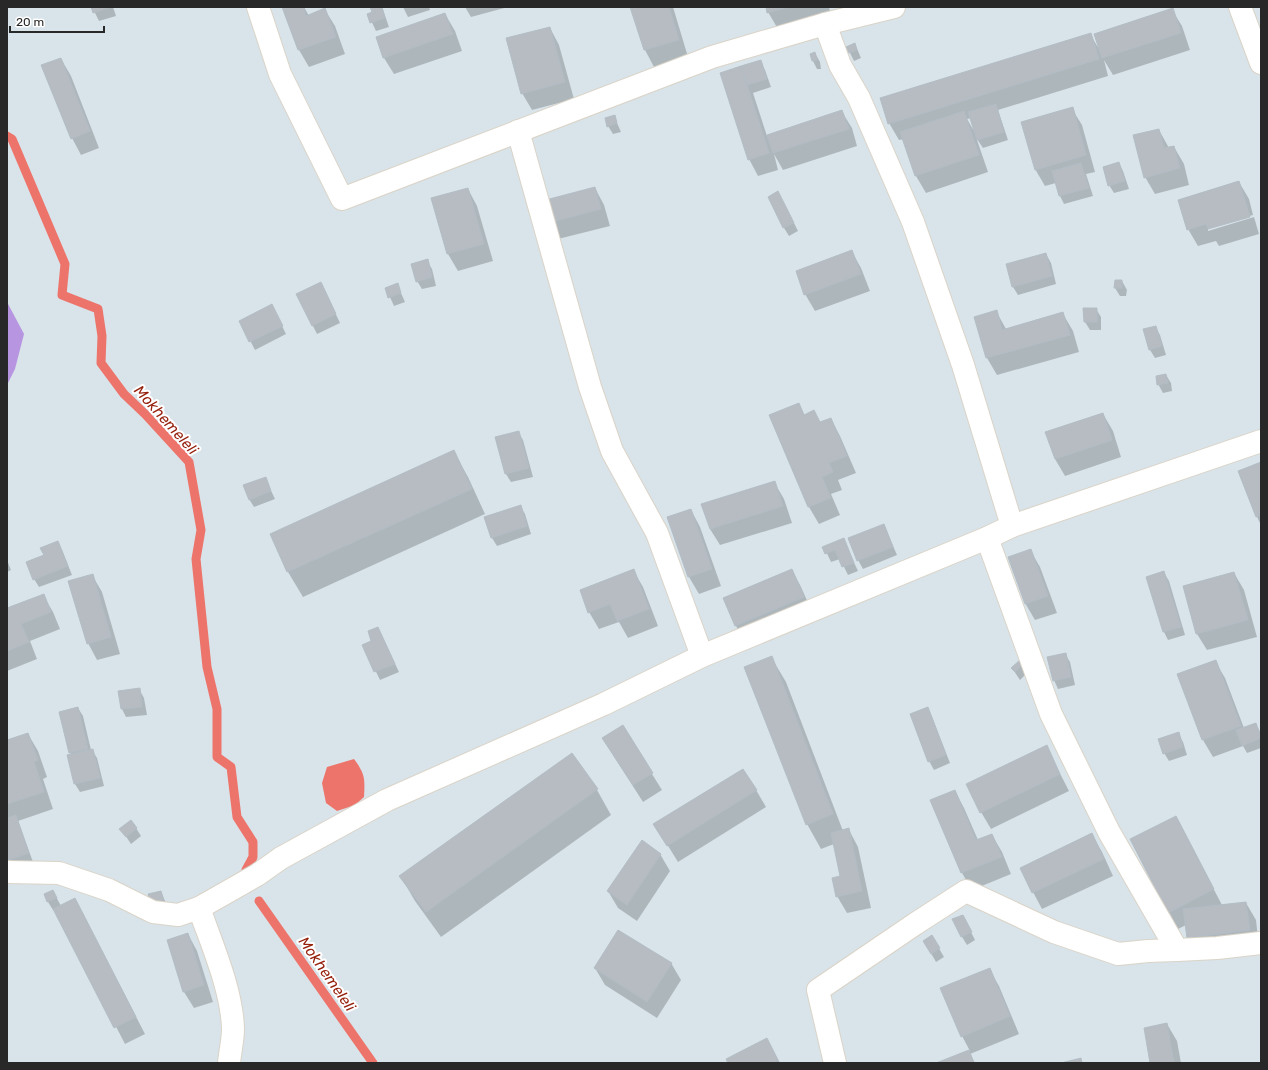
<svg xmlns="http://www.w3.org/2000/svg" width="1268" height="1070" viewBox="0 0 1268 1070" font-family="Rubik,sans-serif">
<rect width="100%" height="100%" fill="#d9e4ea"/>
<!-- green -->
<path fill="#b895e1" d="M7,302L24,334L15,369L7,385Z"/>
<!-- water -->
<path fill="#ed746b" d="M354,759C365,774 365,778 364,797L355,805L337,811L326,803L322,783L327,767Z"/>
<!-- shadow -->
<g fill="#0003" fill-rule="evenodd">
<path d="M92,7H113L116,16L99,21Z"/>
<path d="M283,7H304L309,16L325,10L335,26L345,54L309,67L299,50Z"/>
<path d="M371,7H382L389,27L376,31L368,14L373,12Z"/>
<path d="M403,7H429L430,10L408,17Z"/>
<path d="M465,7H508L471,17Z"/>
<path d="M631,7H673L688,57L654,67L645,50Z"/>
<path d="M767,7H829L831,15L778,29L768,12Z"/>
<path d="M1172,10L1182,26L1190,50L1113,75L1104,60L1108,76L998,110L1008,140L983,148L977,139V140L988,172L926,193L916,176L904,139L899,140L889,123L1090,34L1099,49ZM971,118L974,131L967,119Z"/>
<path d="M445,14L455,31L462,51L394,74L384,58Z"/>
<path d="M550,28L559,45L574,99L532,110L522,93Z"/>
<path d="M855,44L861,58L854,61L850,53Z"/>
<path d="M815,53L820,62L821,69H817L813,61L811,55Z"/>
<path d="M61,59L71,76L99,148L81,155L72,138Z"/>
<path d="M760,61L765,70L771,87L753,93L767,136L842,112L852,128L857,146L783,170L774,154L778,170L758,176L749,159L721,74Z"/>
<path d="M1072,109L1082,125L1095,172L1086,174L1093,196L1064,204L1060,196L1056,183L1045,186L1035,169Z"/>
<path d="M614,116L621,132L613,134L608,126Z"/>
<path d="M1159,130L1169,148L1174,147L1184,164L1189,185L1155,194L1145,177Z"/>
<path d="M1119,163L1123,171L1129,189L1114,193L1109,185Z"/>
<path d="M1239,182L1249,199L1253,215L1208,228V231L1254,217L1259,234L1219,246L1216,241L1198,246L1188,229Z"/>
<path d="M595,188L604,205L610,226L558,239L549,222Z"/>
<path d="M468,189L477,206L493,261L458,271L448,254L432,199Z"/>
<path d="M783,201L798,231L789,236L784,228Z"/>
<path d="M852,252L861,268L870,291L815,311L805,294Z"/>
<path d="M1046,254L1051,263L1056,284L1018,295L1013,287Z"/>
<path d="M427,261L432,269L436,286L422,289L417,281Z"/>
<path d="M1122,281L1127,290L1126,296H1120L1115,288Z"/>
<path d="M397,284L405,302L394,306L386,288Z"/>
<path d="M325,291L340,323L317,334L313,326Z"/>
<path d="M1096,309L1101,317V330H1090L1085,322Z"/>
<path d="M996,311L1006,329L1063,314L1073,331L1079,352L997,375L987,358L975,317Z"/>
<path d="M276,314L286,334L255,350L240,321Z"/>
<path d="M1155,327L1160,335L1166,355L1155,358L1150,350Z"/>
<path d="M1166,375L1171,383L1172,391L1163,393L1158,384Z"/>
<path d="M798,404L805,416L820,423L831,419L840,436L856,473L838,480L842,490L831,494L840,515L819,524L809,507L770,416Z"/>
<path d="M1103,414L1113,431L1121,457L1065,476L1055,459L1047,433Z"/>
<path d="M518,432L523,440L533,477L511,482L506,474L497,438Z"/>
<path d="M454,452L468,477L485,514L303,597L288,572L271,534Z"/>
<path d="M1261,463V525L1257,517L1239,472Z"/>
<path d="M265,478L275,499L254,507L249,499Z"/>
<path d="M774,482L784,499L792,523L720,545L710,529Z"/>
<path d="M520,506L525,514L531,534L497,546L492,538L485,518Z"/>
<path d="M691,510L700,527L721,586L699,594L689,577L668,518Z"/>
<path d="M884,525L897,555L863,569L858,560Z"/>
<path d="M843,539L858,571L848,575L840,559L831,562L824,547Z"/>
<path d="M58,542L62,550L72,575L39,587L34,579L45,556Z"/>
<path d="M1030,550L1040,567L1057,613L1035,620L1025,603Z"/>
<path d="M7,560L11,570L7,572Z"/>
<path d="M633,570L643,587L658,626L628,638L619,622L599,629L589,612Z"/>
<path d="M792,570L801,587L813,614L746,643L736,626L724,598Z"/>
<path d="M1164,573L1169,581L1185,635L1168,640L1164,632Z"/>
<path d="M1234,573L1244,590L1257,637L1207,650L1197,634Z"/>
<path d="M92,575L102,592L120,654L97,660L88,643Z"/>
<path d="M43,595L53,612L60,629L30,641L37,659L7,671V609Z"/>
<path d="M378,628L399,672L380,680L363,645L373,641Z"/>
<path d="M1065,654L1070,662L1075,685L1058,689L1054,680Z"/>
<path d="M771,657L786,682L843,831L849,830L858,847L871,908L847,913L837,896L842,877L834,844L821,849L807,824Z"/>
<path d="M1020,661L1027,673L1020,680L1012,668Z"/>
<path d="M1215,661L1225,678L1244,728L1256,724L1260,732L1261,748L1247,753L1243,746L1213,757L1203,740L1179,674Z"/>
<path d="M139,689L144,698L147,715L126,717L122,709Z"/>
<path d="M78,708L83,716L91,750H92L97,758L104,786L80,792L75,784L68,756L71,755L60,712Z"/>
<path d="M927,708L932,717L950,763L934,770L929,761Z"/>
<path d="M1178,733L1183,742L1187,755L1169,761L1164,753Z"/>
<path d="M28,734L38,751L47,777L43,779L53,809L18,821L33,862L14,868L7,852V741Z"/>
<path d="M1046,746L1069,791L991,829L981,812Z"/>
<path d="M572,754L597,790L611,815L441,937L415,901L401,877Z"/>
<path d="M613,755L652,774L662,790L643,802Z"/>
<path d="M756,790L766,807L678,862L665,841Z"/>
<path d="M955,791L964,808L978,840L992,835L1002,852L1011,874L972,890L962,873L932,800Z"/>
<path d="M1176,817L1222,905L1246,903L1256,920L1259,947L1198,954L1188,938L1186,925L1178,929L1169,912Z"/>
<path d="M136,828L141,836L131,844L121,829Z"/>
<path d="M1092,835L1102,852L1113,876L1042,909L1033,892Z"/>
<path d="M660,854L670,871L637,921L618,908L608,891Z"/>
<path d="M53,891L61,906L84,916L145,1034L125,1044L55,909L53,910L48,902L45,895Z"/>
<path d="M161,892L165,901L168,910L156,912Z"/>
<path d="M967,924L975,940L967,945L962,937Z"/>
<path d="M188,934L197,951L213,1002L194,1008L184,992Z"/>
<path d="M932,936L944,957L936,962L924,941Z"/>
<path d="M671,963L681,980L657,1018L605,985L595,968Z"/>
<path d="M989,969L999,986L1019,1034L970,1054L975,1063H939L970,1051L962,1036Z"/>
<path d="M1167,1024L1177,1041L1181,1063H1151Z"/>
<path d="M767,1040L780,1063H729Z"/>
</g>
<g fill="none" stroke-linecap="round" stroke-linejoin="round">
<!-- stream -->
<g stroke="#ed746b" stroke-width="9">
<path d="M7,136L12,139L65,264L62,295L98,309L102,336L101,363L124,394L145,414L189,462L201,530L196,559L207,667L217,709V757L231,767L237,817L253,842V857L246,870"/>
<path d="M259,901L373,1063"/>
</g>
</g>
<!-- building -->
<g fill="#b6bcc2" stroke="#b3bdc5">
<path d="M91,7H112L93,13Z"/>
<path d="M282,7H303L306,16L325,8L336,37L298,50Z"/>
<path d="M370,7H382L385,18L370,23L367,14L372,12Z"/>
<path d="M630,7H669L679,40L644,50Z"/>
<path d="M766,7H789L767,13Z"/>
<path d="M1173,8L1181,33L1102,58L1094,34Z"/>
<path d="M445,13L453,34L383,58L376,37Z"/>
<path d="M550,27L565,82L521,94L506,38Z"/>
<path d="M1091,33L1099,59L888,124L880,98Z"/>
<path d="M855,43L857,50L849,53L846,47Z"/>
<path d="M815,52L817,60L812,61L810,54Z"/>
<path d="M61,58L90,131L71,139L41,65Z"/>
<path d="M761,60L767,79L747,85L741,66Z"/>
<path d="M741,66L769,153L748,160L720,73Z"/>
<path d="M996,104L1004,132L977,140L968,112Z"/>
<path d="M1073,107L1086,155L1035,170L1021,122Z"/>
<path d="M842,110L849,129L773,153L767,135Z"/>
<path d="M964,111L979,155L915,176L900,132Z"/>
<path d="M615,115L617,123L607,127L605,118Z"/>
<path d="M1159,129L1164,148L1174,146L1180,168L1144,178L1133,135Z"/>
<path d="M1119,162L1125,181L1108,186L1103,167Z"/>
<path d="M1081,163L1089,188L1059,196L1052,171Z"/>
<path d="M1239,181L1250,217L1208,229L1206,224L1187,230L1178,200Z"/>
<path d="M595,187L601,209L548,223L542,201Z"/>
<path d="M468,188L484,244L447,254L431,198Z"/>
<path d="M778,191L794,223L783,228L768,197Z"/>
<path d="M852,250L861,274L804,295L796,271Z"/>
<path d="M1046,253L1052,276L1012,287L1006,264Z"/>
<path d="M428,259L432,277L416,282L411,264Z"/>
<path d="M1115,280H1122V288H1114Z"/>
<path d="M321,282L336,314L312,326L296,294Z"/>
<path d="M398,283L401,293L388,298L385,288Z"/>
<path d="M272,304L283,326L249,342L239,321Z"/>
<path d="M1083,308H1097V322H1084Z"/>
<path d="M997,310L1002,330L1063,312L1070,335L986,358L974,317Z"/>
<path d="M1156,326L1162,346L1149,350L1143,329Z"/>
<path d="M1166,374L1168,383L1157,385L1156,376Z"/>
<path d="M799,403L804,415L814,410L820,422L831,418L847,456L829,463L833,472L822,477L831,498L808,507L769,415Z"/>
<path d="M1103,413L1112,440L1055,459L1045,432Z"/>
<path d="M519,431L529,468L505,474L495,437Z"/>
<path d="M454,450L472,489L287,572L270,534Z"/>
<path d="M1261,462V515L1256,517L1238,471Z"/>
<path d="M266,477L271,491L249,500L243,485Z"/>
<path d="M775,481L783,506L710,529L701,504Z"/>
<path d="M521,505L527,526L491,538L484,517Z"/>
<path d="M691,509L712,569L688,577L667,517Z"/>
<path d="M884,524L893,547L857,561L848,538Z"/>
<path d="M844,538L854,563L842,567L835,550L825,554L822,547Z"/>
<path d="M58,541L68,566L33,580L26,562L44,555L40,548Z"/>
<path d="M1031,549L1048,596L1025,604L1008,557Z"/>
<path d="M634,569L649,609L617,621L610,604L588,613L580,590Z"/>
<path d="M792,569L804,597L735,626L723,598Z"/>
<path d="M1164,571L1181,627L1163,632L1146,577Z"/>
<path d="M1234,572L1248,620L1196,634L1183,586Z"/>
<path d="M93,574L111,637L87,644L68,581Z"/>
<path d="M44,594L51,612L21,624L29,642L7,651V608Z"/>
<path d="M378,627L395,664L374,672L362,645L371,641L368,631Z"/>
<path d="M1066,653L1071,677L1053,681L1047,657Z"/>
<path d="M772,656L833,814L806,825L744,667Z"/>
<path d="M1020,660L1023,664L1015,672L1011,668Z"/>
<path d="M1216,660L1241,726L1202,740L1177,674Z"/>
<path d="M140,688L142,707L121,709L118,691Z"/>
<path d="M78,707L88,749L69,753L59,712Z"/>
<path d="M928,707L946,755L928,762L910,714Z"/>
<path d="M1256,723L1261,738L1242,746L1236,730Z"/>
<path d="M623,725L653,773L633,785L602,738Z"/>
<path d="M1179,732L1183,747L1163,754L1158,739Z"/>
<path d="M28,733L38,760L34,762L44,792L7,804V740Z"/>
<path d="M1047,745L1060,774L980,813L966,784Z"/>
<path d="M93,749L100,778L74,784L67,755Z"/>
<path d="M572,753L598,789L426,912L399,876Z"/>
<path d="M743,769L757,790L667,846L653,824Z"/>
<path d="M955,790L976,840L992,834L1002,857L961,873L930,800Z"/>
<path d="M16,815L29,853L9,860L7,855V818Z"/>
<path d="M1176,816L1214,889L1168,913L1130,839Z"/>
<path d="M131,820L137,828L126,837L119,829Z"/>
<path d="M849,828L862,891L836,897L832,878L840,876L831,833Z"/>
<path d="M1092,833L1104,859L1032,893L1020,868Z"/>
<path d="M642,840L661,854L627,905L607,891Z"/>
<path d="M53,890L57,898L47,902L44,894Z"/>
<path d="M161,891L164,901L151,904L148,894Z"/>
<path d="M75,898L136,1017L114,1028L53,909Z"/>
<path d="M1246,902L1250,930L1187,938L1183,909Z"/>
<path d="M963,915L972,932L961,937L952,919Z"/>
<path d="M618,930L672,963L647,1002L594,968Z"/>
<path d="M188,933L204,985L183,992L167,940Z"/>
<path d="M932,935L940,948L931,954L923,941Z"/>
<path d="M990,968L1010,1016L961,1037L940,988Z"/>
<path d="M1167,1023L1174,1063H1150L1144,1028Z"/>
<path d="M767,1038L778,1060L773,1063H728L726,1059Z"/>
<path d="M969,1050L974,1063H936Z"/>
<path d="M1081,1058L1082,1063H1061Z"/>
</g>
<g fill="none" stroke-linecap="round" stroke-linejoin="round">
<defs>
<g id="minor">
<path d="M258,7L280,74L342,199L712,57L825,24L894,7"/>
<path d="M1240,7L1261,63"/>
<path d="M825,24L840,65L859,98L913,222L963,365L1012,526"/>
<path d="M518,131L590,387L612,451L657,533L702,656L987,538L1012,526L1261,441"/>
<path d="M987,538L1051,714L1109,832L1177,950L1217,948L1261,943"/>
<path d="M7,872L59,873L109,890L153,912L178,915L199,908L257,875L281,858L387,800L604,704L702,656"/>
<path d="M199,908C212,945 232,990 233,1029C233,1040 230,1052 229,1063"/>
<path d="M835,1063L818,990L915,924L966,891L1054,932L1118,954L1148,951L1177,950"/>
</g>
</defs>
<!-- minor casing -->
<use href="#minor" stroke="#dad3c7" stroke-width="24"/>
<!-- minor -->
<use href="#minor" stroke="#fff" stroke-width="22"/>
</g>
<g text-anchor="middle" dominant-baseline="central" stroke-width="4" stroke-linejoin="round" paint-order="stroke">
<!-- water labels -->
<g font-size="15" font-style="italic" fill="#96220e" stroke="#fff">
<text transform="translate(166 420) rotate(48)">Mokhemeleli</text>
<text transform="translate(327 974) rotate(55)">Mokhemeleli</text>
</g>
</g>
<!-- border -->
<rect width="1268" height="1070" fill="none" stroke="#282828" stroke-width="16"/>
<!-- scale -->
<path d="M10 26v6h94v-6" fill="none" stroke="#282828" stroke-width="2"/>
<text x="16" y="26" font-size="12" fill="#282828" stroke="#ffffff" stroke-width="3" paint-order="stroke">20 m</text>
</svg>
